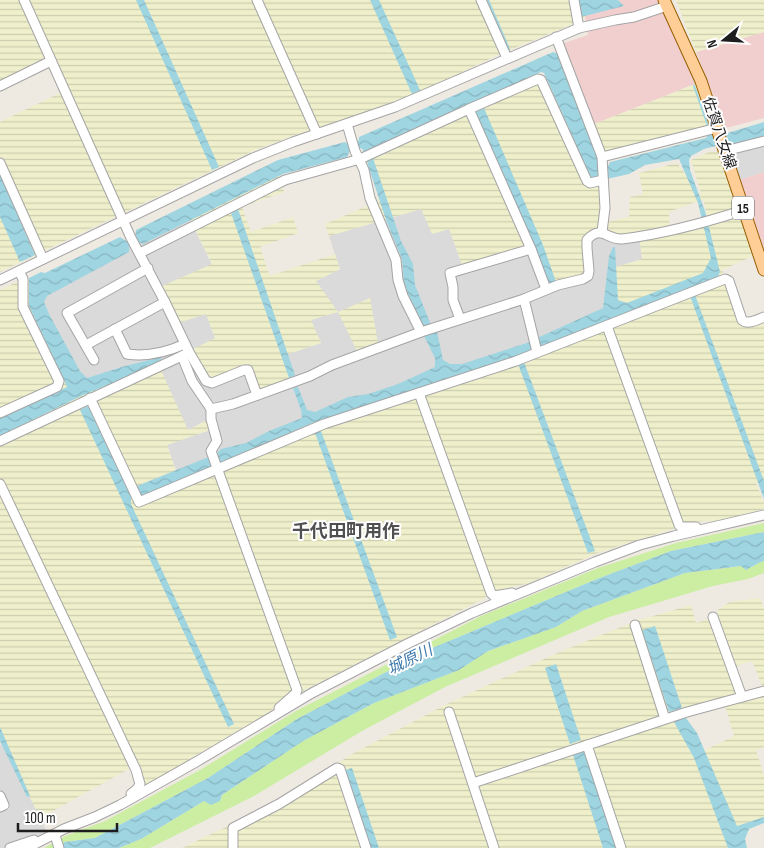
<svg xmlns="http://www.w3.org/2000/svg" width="764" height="848" viewBox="0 0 764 848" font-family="'Sofia Sans Condensed','Noto Sans JP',sans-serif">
<defs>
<pattern id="farmland-rules" width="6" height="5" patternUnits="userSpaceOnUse" patternTransform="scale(1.25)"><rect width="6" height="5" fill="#eff0cb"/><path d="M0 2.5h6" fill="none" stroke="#cccdae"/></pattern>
<pattern id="water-waves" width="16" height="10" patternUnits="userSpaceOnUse" patternTransform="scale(1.25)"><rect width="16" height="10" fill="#9ed5e1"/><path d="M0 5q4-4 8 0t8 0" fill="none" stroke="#88b6c1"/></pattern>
</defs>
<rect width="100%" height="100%" fill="#efeae1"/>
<!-- residential -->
<g fill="#dbdada">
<path d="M764,142V172L739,180L730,151Z"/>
<path d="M421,209L449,229L539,242L585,235L599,231L640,235L642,259L613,268L611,309L528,346L177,474L167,444L210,430L207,420L188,430L80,388L36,292L188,215L212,265L160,287L206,313L215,338L285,355L321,343L310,320L316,281L340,269L329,236Z"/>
<path d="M4,743L47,832L13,848H0V745Z"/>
</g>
<!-- commercial -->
<g fill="#f2cfcf">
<path d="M582,0H659L695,84L592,125L561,44L588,35Z"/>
<path d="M764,32V118L726,128L696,52Z"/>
<path d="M764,172V251H763L739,180Z"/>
</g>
<!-- farmland -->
<g fill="url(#farmland-rules)" fill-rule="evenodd">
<path d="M0,0H582L585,19L500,54L398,102L298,134L253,151L0,272V122L62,92L49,64L0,88Z"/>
<path d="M676,0H764V32L696,52Z"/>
<path d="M539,82L586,185L601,183L599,231L585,236L586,274L553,281L539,242L462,265L449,229L432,234L421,209L329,236L325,224L379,201L372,156Z"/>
<path d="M695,84L710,128L604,154L592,125Z"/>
<path d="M709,152H718L753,256L722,270L743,327L764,321V480L756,483L764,503V509L719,521H704L685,523L676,528L600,552L529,583L495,591L481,600L303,691L292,693L268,713L144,786L136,765L40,818L0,736V290L27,277L80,388L157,361L188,430L208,420L210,430L167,445L177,474L375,395L528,346L611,309L613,268L642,259L639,235L619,237L607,231L606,222L629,217L630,197L643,194L639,173L677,163L702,197L691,160ZM703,199L708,219L669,228V212Z"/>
<path d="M279,170L284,192L242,207L251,232L293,217L298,233L260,247L270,276L335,254L340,269L316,281L338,312L370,298L378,343L357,351L338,312L311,320L321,343L285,355L291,379L259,390L247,368L210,380L191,350L215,338L206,314L178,323L160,287L212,264L188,215Z"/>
<path d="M760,598L764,609V687L763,688L752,661L730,668L739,696L679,710L652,630L643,632L671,713L695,755L732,848H182L278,802L352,754L445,705L557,653L636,621L691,605L696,623L715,617L718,610L729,602Z"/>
<path d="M764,694V747L756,750L764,776V820L734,832L701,752L734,736L725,705Z"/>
</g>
<!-- grass -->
<g fill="#cbeea3">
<path d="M764,523V532L671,551L597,579L430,649L297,719L208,778L95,838L65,842L57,848H44L65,836L105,821L200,770L296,711L481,616L598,568L676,543Z"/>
<path d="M764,561V573L748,579L713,586L609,617L445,687L362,731L254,796L150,848H119L141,839L204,801H220L222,795L303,741L374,703L459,670L488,651L556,627L582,611L685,573L742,566L752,567L758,563Z"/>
</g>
<!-- water -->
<g fill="url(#water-waves)">
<path d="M136,0H144L219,167L212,170Z"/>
<path d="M370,0H379L420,90L412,94Z"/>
<path d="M578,0H618L624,6L581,17Z"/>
<path d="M553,52L558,54L598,157L600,168H607L610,162L706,138L708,135L712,134L714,137L764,122V137L734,145L728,143L704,149L691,156L689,160L690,170L705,211L720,272L718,277L540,347L533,348L532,351L315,422L141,497L139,493L131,497V504L234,724L228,727L80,410L88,406L130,494L138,491L137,486L216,454L221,449L246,443L269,431L302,418L301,410L293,388L298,387L307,410L315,412L348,397L368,394L398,384L435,367V358L424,336L425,333L404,284L402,259L386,220L367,162L373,158L401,241L413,264L415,285L433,330L437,332L443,360L450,364H462L530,342L532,345L535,339L603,308L609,256L613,247H615L618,300L627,303L703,273L711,258L698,203L679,159L645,165L629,174L607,179L599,178H591L544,73L541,72L367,151L364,152L362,149L358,147L351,149L347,157L283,174L143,244L136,241L129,244V252L47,296L44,302L49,314L80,371L87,378L125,366L162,357L159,363L79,397L0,436V418L67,387L29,306V278L41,272L45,273L120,237L128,242L135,238L136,230L278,160L345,142L350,146C356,144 359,143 359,137Z"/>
<path d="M484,108L543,245L556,282L548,284L534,247L475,112Z"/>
<path d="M0,174L35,255L20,262L0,217Z"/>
<path d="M237,206L295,375L289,378L230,210Z"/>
<path d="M695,295L764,481V499L690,296Z"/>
<path d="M524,362L595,551L588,553L518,364Z"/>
<path d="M321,431L397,637L390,640L315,433Z"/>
<path d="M764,532V561C757,563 752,567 746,570L741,566L685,573L582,611L556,627L488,651L459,670L374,703L303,741L222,795L220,801L211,805L204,801L141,839L119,848H57L65,842L95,838L208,778L297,719L430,649L597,579L671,551Z"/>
<path d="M655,626L682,708L669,712L642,630Z"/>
<path d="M556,664L581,740L570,744L545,668Z"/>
<path d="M679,718H686L697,733L737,826L764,817V823L749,829L745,839L747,848H728L694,758L674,722Z"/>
<path d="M0,727L30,796L27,797L0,741Z"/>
<path d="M585,751L617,848H603L573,755Z"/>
<path d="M352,768L379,848H370L345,770Z"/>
</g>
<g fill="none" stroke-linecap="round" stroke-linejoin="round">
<!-- stream -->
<g stroke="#9ed5e1" stroke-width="2">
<path d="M488,0L509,49"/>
<path d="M694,86L708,126"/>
</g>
<defs>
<g id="minor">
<path d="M24,0L131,238L165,302L189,352L206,381L212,383L244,370H248L257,395"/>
<path d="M257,0L317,134"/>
<path d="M481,0L507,58"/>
<path d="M574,0L579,28"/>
<path d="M556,37L602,157L605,208L602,232"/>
<path d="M0,86L51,61"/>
<path d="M469,109L538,79L541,80L587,181L590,183L603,180"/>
<path d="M347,124L355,151L364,170L370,198L396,260L398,280L403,296L421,332"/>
<path d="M725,151L764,141"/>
<path d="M602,157L717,128"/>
<path d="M0,163L43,259"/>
<path d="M140,253L285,180L360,159L469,109L531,249L546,289"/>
<path d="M0,280L253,158L293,142L395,107L579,28L615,20L634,17L667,6"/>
<path d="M524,299L537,352"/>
<path d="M460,319L453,300V287L450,273L531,249"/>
<path d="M607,326L679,525L681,527H696"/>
<path d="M115,329L127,354C147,357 167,352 185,344"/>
<path d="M86,345L165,302"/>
<path d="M182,356L192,381L211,409V419L217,441L211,451L297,690L296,693L279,708"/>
<path d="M94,360L67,313L148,268"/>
<path d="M419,393L491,593L494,596L512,593"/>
<path d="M90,398L139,502L324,424L516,361L725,279L729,281L742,320C748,325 757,320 764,317"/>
<path d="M211,409L233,404L310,376L332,365L421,332L524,299L558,285L583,279L588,276L589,271L587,248V240C601,224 607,240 622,239C664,234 704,223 744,210"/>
<path d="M0,413L57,387L59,381L23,307V279L19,271"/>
<path d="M0,441L186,354"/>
<path d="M0,484L136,770L140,784L137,789L131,794"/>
<path d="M713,617L742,697"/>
<path d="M635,625L665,719"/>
<path d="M449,712L494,848"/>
<path d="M587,745L621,848"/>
<path d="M473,783L687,712L764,691"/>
<path d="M0,796L4,805L0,807"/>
<path d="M55,835L59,848"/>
<path d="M10,848L34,840"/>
<path d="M27,848L64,829L95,817L120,805L196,762L312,693L409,643L472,613L595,562L640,545L674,536L764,515"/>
<path d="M233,848V828L279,804L337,768L340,769L366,848"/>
</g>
<path id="major" d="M664,0L701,81L764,270"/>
</defs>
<!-- minor casing -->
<use href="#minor" stroke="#a4a4a4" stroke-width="11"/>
<!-- major casing -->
<use href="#major" stroke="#955d00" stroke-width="13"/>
<!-- minor -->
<use href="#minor" stroke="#fff" stroke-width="9"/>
<!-- major -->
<use href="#major" stroke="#ffcd96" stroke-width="11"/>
</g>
<g text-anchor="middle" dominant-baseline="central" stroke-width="4" stroke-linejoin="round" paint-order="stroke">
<!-- shield labels -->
<rect fill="#fff" stroke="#616161" stroke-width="1" x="732" y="196.5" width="22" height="23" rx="4"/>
<g font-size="14" font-weight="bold" fill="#1d1d1d">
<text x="743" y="208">15</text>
</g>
<!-- street labels -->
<g font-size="15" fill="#1d1d1d" stroke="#fff">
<text transform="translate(719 133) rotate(71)">佐賀八女線</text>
</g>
<!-- water labels -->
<g font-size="16" font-style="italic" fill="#407aac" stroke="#fff">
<text transform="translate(410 660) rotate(-26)">城原川</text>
</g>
<!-- quarter labels -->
<g font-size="18" font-weight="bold" fill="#505050" stroke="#fff">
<text x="346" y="531">千代田町用作</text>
</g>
</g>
<!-- north arrow -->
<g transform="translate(724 40) rotate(252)" stroke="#ffffff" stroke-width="4" paint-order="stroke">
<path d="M0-4L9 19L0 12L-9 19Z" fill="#1d1d1d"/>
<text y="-8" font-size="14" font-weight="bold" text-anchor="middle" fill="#1d1d1d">N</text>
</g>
<!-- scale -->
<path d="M18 823v8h99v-8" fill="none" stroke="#1d1d1d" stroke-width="2.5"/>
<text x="25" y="823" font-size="15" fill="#1d1d1d" stroke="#ffffff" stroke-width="4" paint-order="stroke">100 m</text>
</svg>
